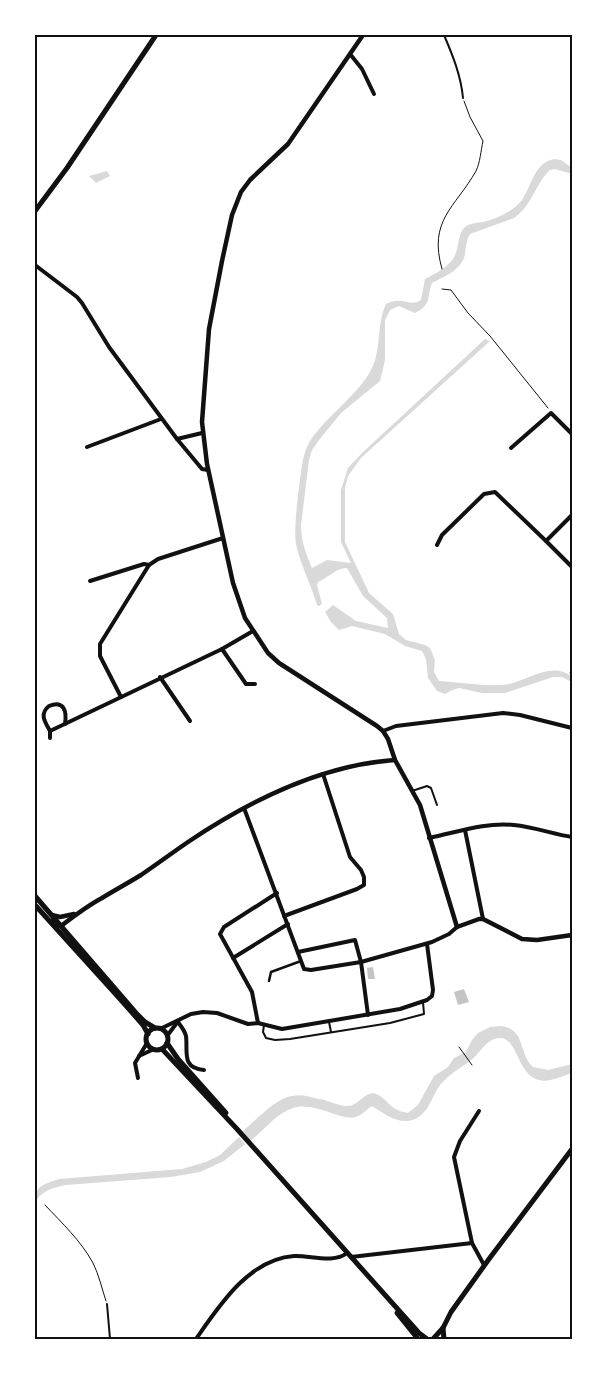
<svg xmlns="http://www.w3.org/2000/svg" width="607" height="1374" viewBox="0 0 607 1374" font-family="Lato,sans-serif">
<rect width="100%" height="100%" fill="#fff"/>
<!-- water -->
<g fill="#d9d9d9">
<path d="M554,159L561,160L572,168V174L555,169L550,170C535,184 532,206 514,218L470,234C466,241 466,246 465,254C462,270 445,276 432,283C426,297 433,304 415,313L399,306L390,310L385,320V360L380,381L341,413L319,440L312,450L309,460L301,525C301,541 306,554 312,568L327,560L351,563L341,542V490L348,468L362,453L485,339L490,341L361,458L348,476L345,488V542L369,593L393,614L399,634L406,640L425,645L430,648L435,660L434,672L439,681C459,682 481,686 502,685C525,684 550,659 572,677V682L562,677H553L505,693H482L459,688L452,690L445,694L437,691L428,678L426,659L422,651L405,646L385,634L352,626L339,630L331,622L325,612L333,605L356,621L388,628L387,618L363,596L347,568C336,568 329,577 318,582L317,585L322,604L319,606L317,605C311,584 300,564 296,544C293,528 300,477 303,460C305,451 309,440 316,433C332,412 358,394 371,370C382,350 376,325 386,304C403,295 410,308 421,300L425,279C438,272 454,265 457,249C459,242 459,233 464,228C469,223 477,223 483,222C496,219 514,211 522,200C532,185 534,163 554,159Z"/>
<path d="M107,171L110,176L96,183L89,176Z"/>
<path d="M501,1026C526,1029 518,1053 533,1067L548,1070L572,1064V1073C562,1076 549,1083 539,1080C514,1074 519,1028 492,1040C483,1045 478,1055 470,1061C459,1069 449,1074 440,1085C434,1093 431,1104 425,1111C408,1131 389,1117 372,1106C367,1109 362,1115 356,1117C343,1122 314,1101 293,1108C276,1113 264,1131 250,1141L243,1131C255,1121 276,1098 292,1096C301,1094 310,1097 319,1099C329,1100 339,1107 349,1106C359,1105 366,1090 376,1094C389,1099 388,1110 408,1113L418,1105L434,1076L448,1067L454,1058L466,1052L472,1040L478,1033L490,1027Z"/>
<path d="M239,1137L245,1144L224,1161L200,1172L171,1177L66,1185C52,1188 43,1190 35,1202C35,1185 45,1184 59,1179L182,1169L206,1162L220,1155Z"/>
</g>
<!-- building -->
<g fill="#c4c4c4">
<path d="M373,967L375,979H368L367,968Z"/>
<path d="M464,989L469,1002L458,1005L454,992Z"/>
</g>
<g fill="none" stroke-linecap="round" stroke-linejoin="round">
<!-- path -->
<g stroke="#111" stroke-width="1">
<path d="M442,269C428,220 455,208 476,171C480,163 481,150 483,141L470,117L464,101"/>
<path d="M442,289L451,290L468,313L490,336L548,408"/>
<path d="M570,673L572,670"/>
<path d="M459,1047L472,1065"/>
<path d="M45,1205C62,1223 81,1241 93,1263C99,1275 102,1289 106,1301"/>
</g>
<!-- service -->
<g stroke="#111" stroke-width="2">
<path d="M444,35C453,56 461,76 463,98"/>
<path d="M412,791L427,786L431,788L437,805"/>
<path d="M329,1022L331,1032"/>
<path d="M264,1025L263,1032L266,1038L275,1040L290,1039L390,1023L424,1014L423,1002"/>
<path d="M107,1304L110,1339"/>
</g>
<!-- pedestrian -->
<path stroke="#111" stroke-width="2.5" d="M269,981L271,972L301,961"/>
<!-- minor -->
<g stroke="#111" stroke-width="4">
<path d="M350,54L362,69L374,94"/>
<path d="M35,265L77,297L82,303L109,347L177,439"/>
<path d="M202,433L177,439L202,469L208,470"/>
<path d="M87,447L161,419"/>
<path d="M511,448L551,413L572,434"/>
<path d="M572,515L546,541L572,567"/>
<path d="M437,545L442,535L484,494L495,492L546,541"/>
<path d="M90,581L144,564L149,565"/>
<path d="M222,649L246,684H255"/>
<path d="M160,677L190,721"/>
<path d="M121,697L100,656V644L149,565L158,559L223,538"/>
<path d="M50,731C45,722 39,714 49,706C64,700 67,711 65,724"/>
<path d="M383,731L396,726L503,713L520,715L572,728"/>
<path d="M50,738V731L222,649L253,631"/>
<path d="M244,808L304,969L311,970L361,962L432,942L449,934L457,927"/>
<path d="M465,830L483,919"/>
<path d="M429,838C458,832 485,822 514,825C534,827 553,834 572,837"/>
<path d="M284,916L357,889L364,885V877L361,870L350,857L323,774"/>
<path d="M298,952L355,940L361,962L368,1015"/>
<path d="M233,958L288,924"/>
<path d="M178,1022C181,1026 185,1031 186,1036C188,1052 181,1068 204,1070"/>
<path d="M258,1023L252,992L220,934L224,927L277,893"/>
<path d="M160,1029L191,1014L203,1012L217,1013L248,1024L258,1023L282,1029L400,1009L427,1000L432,996L433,990L427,944"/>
<path d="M167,1036L176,1024"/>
<path d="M139,1056L154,1049"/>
<path d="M138,1078L135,1063L147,1043"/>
<path d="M479,1111L460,1141L454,1157L472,1243L484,1265"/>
<path d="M351,1257L472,1243"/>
<path d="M196,1339C219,1306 249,1259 294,1256C310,1255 333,1264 347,1253"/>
</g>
<!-- tertiary -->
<g stroke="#111" stroke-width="4.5">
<path d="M363,35L288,144L250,180L241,192L232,215L222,261L209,329L202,422L207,464L233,583L245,618L268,653L279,663L377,726L383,731L388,739L395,760L420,805L457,927L479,919H483L522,939L537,940L572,935"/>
<path d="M52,915L60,917L74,914"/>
<path d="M52,921L57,925L61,926C74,916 87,906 102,898C115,890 128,883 141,875C157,864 172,853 188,842C249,801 321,765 395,760"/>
</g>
<!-- secondary -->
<g stroke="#111" stroke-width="5">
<path d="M35,211L67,168L156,35"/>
<path d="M35,896L136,1013L145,1022L155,1028"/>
<path d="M35,905L121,1000L143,1025L148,1034"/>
<circle cx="157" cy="1039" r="11"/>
<path d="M167,1043L178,1059L226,1113"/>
<path d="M162,1049L237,1129L419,1333L427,1339"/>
<path d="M397,1313L418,1339"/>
<path d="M443,1328L444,1339"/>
<path d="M433,1339L443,1328L451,1312L489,1259L572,1149"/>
</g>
</g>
<!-- border -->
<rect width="607" height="1374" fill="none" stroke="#ffffff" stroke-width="72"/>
<rect x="36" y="36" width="535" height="1302" fill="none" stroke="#111" stroke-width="2"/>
</svg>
